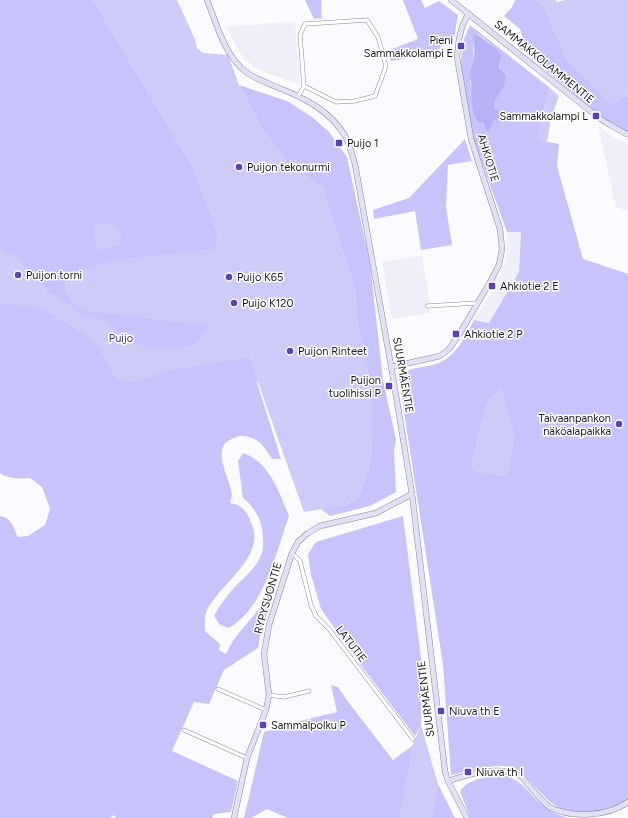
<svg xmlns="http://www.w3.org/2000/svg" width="628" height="818" viewBox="0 0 628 818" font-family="Figtree,sans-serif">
<rect width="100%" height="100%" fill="#fbfaff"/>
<!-- built -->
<g fill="#efeef9">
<path d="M295,21L300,85L261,71L244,59L232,39L227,27Z"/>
<path d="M598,126L614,138L628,143V211L616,207Z"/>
<path d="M507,232H521L519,272L489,323L474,320L495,287L506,260Z"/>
<path d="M422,255L431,313L392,319L382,262Z"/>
</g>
<!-- green -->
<g fill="#cecbf9">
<path d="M0,0L216,242L218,234L194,169L93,0H177L195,39L197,48L203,53L228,55L239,85L260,125L288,164L322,187L355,290L357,319L372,392V444L368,470L359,496L347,505L304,512L258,382L73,530L43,466L0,429Z"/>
<path d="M536,0H555L557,2L565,0H628V86L627,87L626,96L611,104L567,59L544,7Z"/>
<path d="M550,88L559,96L551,118L547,142L538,140L541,119Z"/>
<path d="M501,390L514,434L509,469L505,474L501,476L473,470L472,463L482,422L489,400Z"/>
<path d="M421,725L438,784L431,818H400L412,752V746Z"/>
</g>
<!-- forest -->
<g fill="#c8c3fb" fill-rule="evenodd">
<path d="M0,0H93L194,169L218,234L215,249L123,259L68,273L64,288L71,301L83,310L209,326L205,333L192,346L173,348L148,347L126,339L109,322L83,314L48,291L16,257L0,249ZM108,223L120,229L121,245L97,250L93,226Z"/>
<path d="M305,0H321L322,18L314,19Z"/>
<path d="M403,0H421L425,8L439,1L458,15L454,38L447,37L436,54L391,61L387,51L418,39Z"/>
<path d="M515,0H536L544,7L567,59L611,104L626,96L627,87L628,86V132L604,119L519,48L524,42L520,29L504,16L512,7Z"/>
<path d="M470,25L550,88L541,119L538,140L559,144L557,166L583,259L628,274V799C609,813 580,818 558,807C550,803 543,795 537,789C531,783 521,769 512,767C492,763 470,771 451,775L443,665L399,379C408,365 424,369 439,363C456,356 466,336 474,320L489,323L519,272L521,232H507L472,135L460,68L464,39ZM476,33C481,37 495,46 497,52C502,62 496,67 505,75L504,87L495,101L494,108L497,110L495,119L491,122L490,129L484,126L483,123L482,122L473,105L470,79L474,61L473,48ZM501,390L514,434L509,469L505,474L501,476L473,470L472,463L482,422L489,400Z"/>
<path d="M239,85L287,101L312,117L329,132L347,157L370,263L383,380L396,440L394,450L396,492L370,506L330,516L321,509L347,505L359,496L368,470L372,444V392L357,319L355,290L322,187L288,164L260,125Z"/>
<path d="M465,139L472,161L448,165L446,207L452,245L421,250L415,211L374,219L373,210L409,198Z"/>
<path d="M9,303L44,310L94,340L116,379L135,383L165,371L249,357L281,459H272C263,446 259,437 242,436C237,436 234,438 230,440C211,448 230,480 232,494C232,497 231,500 230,503C241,505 246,510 250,520C251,524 254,528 254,532C259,560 219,586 207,610C204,616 205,624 205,631L220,644L219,650L226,654C229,649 231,643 235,638C248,621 262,609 270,589L273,596L261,631L258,648L224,670L209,704L194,702L172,751L238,781L231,812L214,814L212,818H116L114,815L110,818H0V516C12,518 13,527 18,537L28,536L45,525L50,509L42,487L30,478C20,479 9,479 0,473V306Z"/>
<path d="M243,453C270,462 279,492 289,516C276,553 264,608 229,628L220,625L214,616C219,606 226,597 233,589C243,578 257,568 262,553C264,546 263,536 262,529C260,516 253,506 243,498L238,461Z"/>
<path d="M403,516L422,666L421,725L415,736L360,664L321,609L311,575L308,554L316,542Z"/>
<path d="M331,685L338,687L349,703L393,760L412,746V752L400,818H288L267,809L251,818H244L264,732L288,726V724L337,712Z"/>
<path d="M502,775C522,779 526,791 540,803C548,811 558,815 568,818H470L460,791C470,778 486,777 502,775Z"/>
<path d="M438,784L455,818H431Z"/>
</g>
<!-- water -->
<path fill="#b7b1f5" d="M475,33L495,48L501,55L499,67L506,76L504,87L495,101L494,108L501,113L500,118C490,120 493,124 489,132L487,131L483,123H479C470,112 472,94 471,81C470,79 469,77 469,75C470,70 473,65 474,60C475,51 473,41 475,33Z"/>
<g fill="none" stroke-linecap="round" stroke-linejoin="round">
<defs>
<g id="street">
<path d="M298,97L304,86L336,102L355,101L375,96L386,66L378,37L367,20L305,24L300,35L304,86"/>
<path d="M427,306L477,303"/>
<path d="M292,553L300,561L311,605L316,616L329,629L413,739"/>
<path d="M218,689L266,710"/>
<path d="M269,695L284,697L309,691"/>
<path d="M184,730L247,758"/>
</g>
<g id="secondary">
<path d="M207,0C217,24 224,55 246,72C255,79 268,83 279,88C304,98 331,111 345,136C350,145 352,155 355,164L393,377L412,494L445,771L448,781L467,818"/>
<path d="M451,0L599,118L610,125L628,135"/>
<path d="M391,367L440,356L449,349L460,333L489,284L499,265L502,249L500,229L471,139L457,57L459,39L462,27L468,14"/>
<path d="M448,781C469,774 502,764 522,777C530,787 539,798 549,807C571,818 607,817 628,802"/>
<path d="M234,818L247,758L266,710L269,695L264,654L269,625L292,553L298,542L308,533L320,526L376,513L412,494"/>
</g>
</defs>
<!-- street casing -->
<use href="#street" stroke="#89889b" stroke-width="4.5"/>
<!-- secondary casing -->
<use href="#secondary" stroke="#89889b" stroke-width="6"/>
<!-- street -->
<use href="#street" stroke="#fff" stroke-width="3.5"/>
<!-- secondary -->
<use href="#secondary" stroke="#e2e0f5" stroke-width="5"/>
</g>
<!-- markers -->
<g fill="#5d41ba" stroke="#fff" stroke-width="1.5">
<rect x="457" y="42" width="8" height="8" rx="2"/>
<rect x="592" y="112" width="8" height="8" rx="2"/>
<rect x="335" y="139" width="8" height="8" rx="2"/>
<circle cx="239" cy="167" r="4"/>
<circle cx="18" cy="275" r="4"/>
<circle cx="229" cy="277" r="4"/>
<rect x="488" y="282" width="8" height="8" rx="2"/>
<circle cx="234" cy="303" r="4"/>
<rect x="452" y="330" width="8" height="8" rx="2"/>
<circle cx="290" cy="351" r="4"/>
<rect x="385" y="382" width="8" height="8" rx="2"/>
<circle cx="619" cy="424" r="4"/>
<rect x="437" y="707" width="8" height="8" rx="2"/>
<rect x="259" y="721" width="8" height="8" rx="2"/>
<rect x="464" y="768" width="8" height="8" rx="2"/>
</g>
<g text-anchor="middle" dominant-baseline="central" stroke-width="3" stroke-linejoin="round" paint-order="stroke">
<!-- poi labels -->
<g font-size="11" fill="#1b1a21" stroke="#fff" text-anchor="start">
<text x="453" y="40" text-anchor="end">Pieni<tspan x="453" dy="13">Sammakkolampi E</tspan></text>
<text x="588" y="116" text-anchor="end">Sammakkolampi L</text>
<text x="347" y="143">Puijo 1</text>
<text x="247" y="167">Puijon tekonurmi</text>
<text x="26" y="275">Puijon torni</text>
<text x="237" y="277">Puijo K65</text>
<text x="500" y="286">Ahkiotie 2 E</text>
<text x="242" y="303">Puijo K120</text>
<text x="464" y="334">Ahkiotie 2 P</text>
<text x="298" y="351">Puijon Rinteet</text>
<text x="381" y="380" text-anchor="end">Puijon<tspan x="381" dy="13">tuolihissi P</tspan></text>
<text x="611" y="418" text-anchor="end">Taivaanpankon<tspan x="611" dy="13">näköalapaikka</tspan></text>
<text x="449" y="711">Niuva th E</text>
<text x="271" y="725">Sammalpolku P</text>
<text x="476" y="772">Niuva th I</text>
</g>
<!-- street labels -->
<g font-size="11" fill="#1b1a21" stroke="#fff">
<text transform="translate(544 62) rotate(39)">SAMMAKKOLAMMENTIE</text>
<text transform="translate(488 158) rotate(73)">AHKIOTIE</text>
<text transform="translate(403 375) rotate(80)">SUURMÄENTIE</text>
<text transform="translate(268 598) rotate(-74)">RYPYSUONTIE</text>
<text transform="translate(351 644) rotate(52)">LATUTIE</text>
<text transform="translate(426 699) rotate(-97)">SUURMÄENTIE</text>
</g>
<!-- park labels -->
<g font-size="11" fill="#443483" stroke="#fff">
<text x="121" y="338">Puijo</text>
</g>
</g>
</svg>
